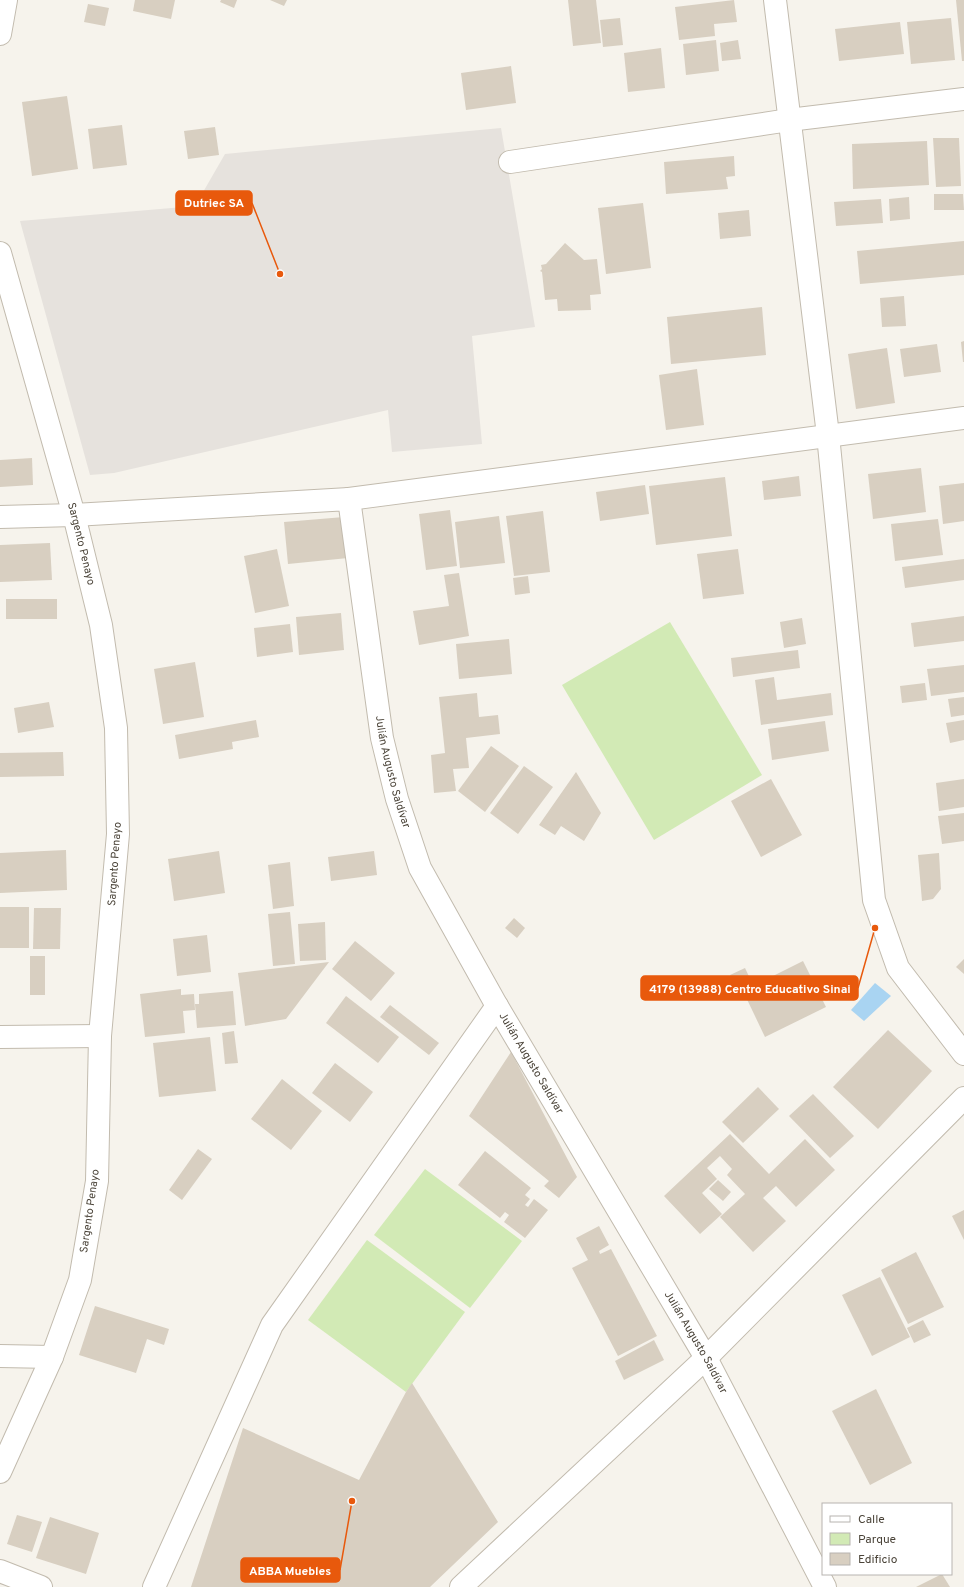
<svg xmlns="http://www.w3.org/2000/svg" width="964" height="1587" viewBox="0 0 964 1587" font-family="Overpass,sans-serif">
<rect width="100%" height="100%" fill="#f6f3ec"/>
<!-- industrial -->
<path fill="#e6e2dd" d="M501,128L535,327L472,336L482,444L392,452L388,410L114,473L90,475L20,221L195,206L225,154Z"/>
<!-- green -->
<g fill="#d2eab5">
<path d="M670,622L762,775L654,840L562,685Z"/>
<path d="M425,1169L522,1241L470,1308L374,1235Z"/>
<path d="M367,1240L465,1312L406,1392L308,1320Z"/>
</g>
<!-- water -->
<path fill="#a9d4f2" d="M875,983L891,996L864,1021L851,1010Z"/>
<!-- building -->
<g fill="#d8cfc1">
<path d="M135,0H175L171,19L133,11Z"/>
<path d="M221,0H237L234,8L220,2Z"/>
<path d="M270,0H287L284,6Z"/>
<path d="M568,0H596L601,43L573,46Z"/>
<path d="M734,0L737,22L714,24L715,36L679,40L675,7Z"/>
<path d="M956,0H964V61H962Z"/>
<path d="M88,4L109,8L105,26L84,22Z"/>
<path d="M620,18L623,45L603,47L600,20Z"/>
<path d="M951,18L955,60L911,64L907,22Z"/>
<path d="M900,22L904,54L839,61L835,29Z"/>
<path d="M716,40L719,71L686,75L683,44Z"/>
<path d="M738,40L741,59L722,61L720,43Z"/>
<path d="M661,48L665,88L628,92L624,53Z"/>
<path d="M511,66L516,103L466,110L461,73Z"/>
<path d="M67,96L78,169L32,176L22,102Z"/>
<path d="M122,125L127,165L93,169L88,129Z"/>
<path d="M215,127L219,155L188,159L184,131Z"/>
<path d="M933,138H959L961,186L936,187Z"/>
<path d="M927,141L929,185L853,189L852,144Z"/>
<path d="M734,156L735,176L726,177L728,189L666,194L664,162Z"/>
<path d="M934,194H963L964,210H934Z"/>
<path d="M909,197L910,219L890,221L889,199Z"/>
<path d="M881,199L883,223L836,226L834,202Z"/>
<path d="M643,203L651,268L606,274L598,208Z"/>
<path d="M749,210L751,236L720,239L718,213Z"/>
<path d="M964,241V275L860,284L857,251Z"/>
<path d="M565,243L584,260L597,259L601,294L590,295L591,310L558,311L557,299L545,300L542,272L540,271L542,269L541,265L546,264Z"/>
<path d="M904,296L906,326L882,327L880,298Z"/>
<path d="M762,307L766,355L671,364L667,317Z"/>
<path d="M964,341V362H963L961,342Z"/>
<path d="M937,344L941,372L904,377L900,349Z"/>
<path d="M887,348L895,403L856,409L848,354Z"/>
<path d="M697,369L704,425L666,430L659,375Z"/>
<path d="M32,458L33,485L0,487V460Z"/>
<path d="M921,468L926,512L873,519L868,474Z"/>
<path d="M799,476L801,496L764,500L762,481Z"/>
<path d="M725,477L732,536L656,545L649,486Z"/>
<path d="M964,483V521L943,524L939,486Z"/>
<path d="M645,485L649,514L600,521L596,492Z"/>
<path d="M450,510L457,566L426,570L419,514Z"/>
<path d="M543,511L550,572L514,576L506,516Z"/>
<path d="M499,516L505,563L460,568L455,522Z"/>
<path d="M344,517L348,558L288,564L284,522Z"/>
<path d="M938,519L943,555L895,561L891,524Z"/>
<path d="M50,543L52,580L0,582V545Z"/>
<path d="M277,549L289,606L255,613L244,556Z"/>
<path d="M738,549L744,594L703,599L697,554Z"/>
<path d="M964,559V580L905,588L902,567Z"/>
<path d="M459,573L469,636L419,645L413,611L449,606L444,575Z"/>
<path d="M528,576L530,593L515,595L513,578Z"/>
<rect x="6" y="599" width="51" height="20"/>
<path d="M341,613L344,650L299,655L296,617Z"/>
<path d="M964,616V641L914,647L911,623Z"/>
<path d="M802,618L806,644L784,648L780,622Z"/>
<path d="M290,624L293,652L257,657L254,628Z"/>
<path d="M509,639L512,674L459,679L456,644Z"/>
<path d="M798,650L800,668L733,677L731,658Z"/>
<path d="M195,662L204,717L163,724L154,669Z"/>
<path d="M964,665V692L931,696L927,669Z"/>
<path d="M774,677L777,700L831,693L833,715L761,725L755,680Z"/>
<path d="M925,683L927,700L902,703L900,686Z"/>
<path d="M477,693L479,717L498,715L500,734L466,738L469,768L453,769L456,791L434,793L431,755L445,753L439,697Z"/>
<path d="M964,697V715L951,717L948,699Z"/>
<path d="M49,702L54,727L18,733L14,708Z"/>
<path d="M256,720L259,737L232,742L233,749L179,759L175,735Z"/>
<path d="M964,720V740L950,743L946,723Z"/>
<path d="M825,721L829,751L772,760L768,729Z"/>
<path d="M491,746L519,766L485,812L458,791Z"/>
<path d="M63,752L64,776L0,777V753Z"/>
<path d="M524,766L553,787L518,834L490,813Z"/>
<path d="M576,772L601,813L584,841L561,826L555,835L539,825Z"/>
<path d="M771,779L802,835L761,857L731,801Z"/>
<path d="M964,779V807L939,811L936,783Z"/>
<path d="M964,813V841L942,844L938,816Z"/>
<path d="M66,850L67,890L0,893V853Z"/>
<path d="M219,851L225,893L174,901L168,859Z"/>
<path d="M374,851L377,875L331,881L328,857Z"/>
<path d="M939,853L941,889L933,899L922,901L918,855Z"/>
<path d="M290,862L294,906L273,909L268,865Z"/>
<rect x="0" y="907" width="29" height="41"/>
<path d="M34,908H61L60,949H33Z"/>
<path d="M290,912L295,964L273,966L268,914Z"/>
<path d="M514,918L525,928L517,938L505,928Z"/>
<path d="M325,922L326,960L300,961L298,924Z"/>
<path d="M207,935L211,972L177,976L173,939Z"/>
<path d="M355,941L395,973L371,1001L332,969Z"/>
<rect x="30" y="956" width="15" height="39"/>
<path d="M964,959V974L956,967Z"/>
<path d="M803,961L826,1007L765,1037L743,991Z"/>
<path d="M329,962L286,1019L245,1026L238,973Z"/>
<path d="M745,968L753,985L738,992L730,975Z"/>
<path d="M181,989V995L194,994L195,1010L183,1011L185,1033L145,1037L140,994Z"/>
<path d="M233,991L236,1025L197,1028L195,1004H199V994Z"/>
<path d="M346,996L399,1037L378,1063L326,1023Z"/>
<path d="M390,1005L439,1043L429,1055L380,1017Z"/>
<path d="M888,1030L932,1071L878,1129L833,1087Z"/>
<path d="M234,1031L238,1063L225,1064L222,1033Z"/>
<path d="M210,1037L216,1091L159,1097L153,1043Z"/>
<path d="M511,1052L577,1177L559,1198L544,1186L549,1181L469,1116Z"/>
<path d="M335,1063L373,1092L350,1122L312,1093Z"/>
<path d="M282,1079L322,1111L291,1150L251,1119Z"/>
<path d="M758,1087L779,1109L743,1143L722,1122Z"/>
<path d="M813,1094L854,1136L830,1158L789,1116Z"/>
<path d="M730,1134L769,1174L805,1139L835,1170L796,1207L776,1186L763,1198L786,1221L753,1252L720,1217L745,1194L727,1175L732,1169L720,1156L707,1168L717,1179L702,1193L722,1214L700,1234L664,1196Z"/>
<path d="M198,1149L212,1159L182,1200L169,1190Z"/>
<path d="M485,1151L531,1188L525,1195L530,1199L525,1205L528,1207L534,1199L548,1210L525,1238L504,1222L509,1215L505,1212L500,1218L458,1185Z"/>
<path d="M718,1180L731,1192L723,1201L709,1189Z"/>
<path d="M964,1210V1240L952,1216Z"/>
<path d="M599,1226L609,1245L599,1251L600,1254L611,1249L657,1336L618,1356L572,1268L588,1260L576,1238Z"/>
<path d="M916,1252L944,1307L908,1324L881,1270Z"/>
<path d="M880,1277L910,1337L872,1356L842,1295Z"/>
<path d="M95,1306L169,1329L164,1345L147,1339L136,1373L79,1355Z"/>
<path d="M923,1320L931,1335L914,1343L907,1328Z"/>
<path d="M654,1340L664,1360L624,1380L615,1361Z"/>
<path d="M412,1383L498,1522L430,1587H191L243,1428L359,1480L406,1392Z"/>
<path d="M876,1389L912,1463L870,1485L832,1411Z"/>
<path d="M17,1515L42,1522L32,1552L7,1544Z"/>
<path d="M50,1517L99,1533L86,1574L36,1558Z"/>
<path d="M942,1574L950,1587H916Z"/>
</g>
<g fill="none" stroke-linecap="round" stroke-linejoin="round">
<defs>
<g id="minor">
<path d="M775,0L828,435L874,900L898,968L964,1054"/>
<path d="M510,162L789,120L964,99"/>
<path d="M349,499L964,418"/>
<path d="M0,517L74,515"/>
<path d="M0,1037L100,1036"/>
<path d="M0,1356L52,1357"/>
<path d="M0,1571L41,1587"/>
<path d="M154,1587L272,1325L497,1006"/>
<path d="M461,1587L706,1358L964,1098"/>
</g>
<g id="tertiary">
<path d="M0,34L6,0"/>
<path id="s1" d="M0,253L74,515L101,625L116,728L118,834L100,1036L97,1181L80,1280L52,1357L0,1472"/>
<path id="s2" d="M74,515L349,499L382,738L397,799L420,868L497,1006L706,1358L825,1587"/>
</g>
</defs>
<!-- minor casing -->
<use href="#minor" stroke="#c2bbae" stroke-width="24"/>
<!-- tertiary casing -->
<use href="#tertiary" stroke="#c2bbae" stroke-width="24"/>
<!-- minor -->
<use href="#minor" stroke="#fff" stroke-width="22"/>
<!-- tertiary -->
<use href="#tertiary" stroke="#fff" stroke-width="22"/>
</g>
<g text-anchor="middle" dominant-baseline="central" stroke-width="3" stroke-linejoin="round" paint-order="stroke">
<!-- street labels -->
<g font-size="11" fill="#4b4439" stroke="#fff">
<text stroke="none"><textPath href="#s1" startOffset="302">Sargento Penayo</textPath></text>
<text stroke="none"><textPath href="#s2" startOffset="552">Julián Augusto Saldívar</textPath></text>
<text transform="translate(115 864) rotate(-86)">Sargento Penayo</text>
<text stroke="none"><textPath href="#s2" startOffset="877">Julián Augusto Saldívar</textPath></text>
<text transform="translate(90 1211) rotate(-82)">Sargento Penayo</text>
<text stroke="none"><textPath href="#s2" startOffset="1201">Julián Augusto Saldívar</textPath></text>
</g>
</g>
<!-- callouts -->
<path fill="none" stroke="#e8590c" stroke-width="1.5" d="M280 274L252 203M875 928L858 988M352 1501L340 1570"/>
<g fill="#e8590c" stroke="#fff" stroke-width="1.5">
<circle cx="280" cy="274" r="4"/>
<circle cx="875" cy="928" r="4"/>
<circle cx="352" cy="1501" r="4"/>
</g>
<g fill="#e8590c" stroke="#e8590c" stroke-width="1.5">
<rect x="176" y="191" width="76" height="24" rx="4"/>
<rect x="641" y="976" width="217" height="24" rx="4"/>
<rect x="241" y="1558" width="99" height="24" rx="4"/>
</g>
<g font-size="12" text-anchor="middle" font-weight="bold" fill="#fff">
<text x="214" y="207">Dutriec SA</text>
<text x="750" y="993">4179 (13988) Centro Educativo Sinai</text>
<text x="290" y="1575">ABBA Muebles</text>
</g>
<!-- legend -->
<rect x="822" y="1503" width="130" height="72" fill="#ffffff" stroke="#b7b4b0"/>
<rect x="830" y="1516" width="20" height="6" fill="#ffffff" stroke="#b7b4b0"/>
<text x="858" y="1523" font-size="12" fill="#4b4439">Calle</text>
<rect x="830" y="1533" width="20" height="12" fill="#d2eab5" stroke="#b7b4b0"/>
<text x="858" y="1543" font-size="12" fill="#4b4439">Parque</text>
<rect x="830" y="1553" width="20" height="12" fill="#d8cfc1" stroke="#b7b4b0"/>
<text x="858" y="1563" font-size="12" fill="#4b4439">Edificio</text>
</svg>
